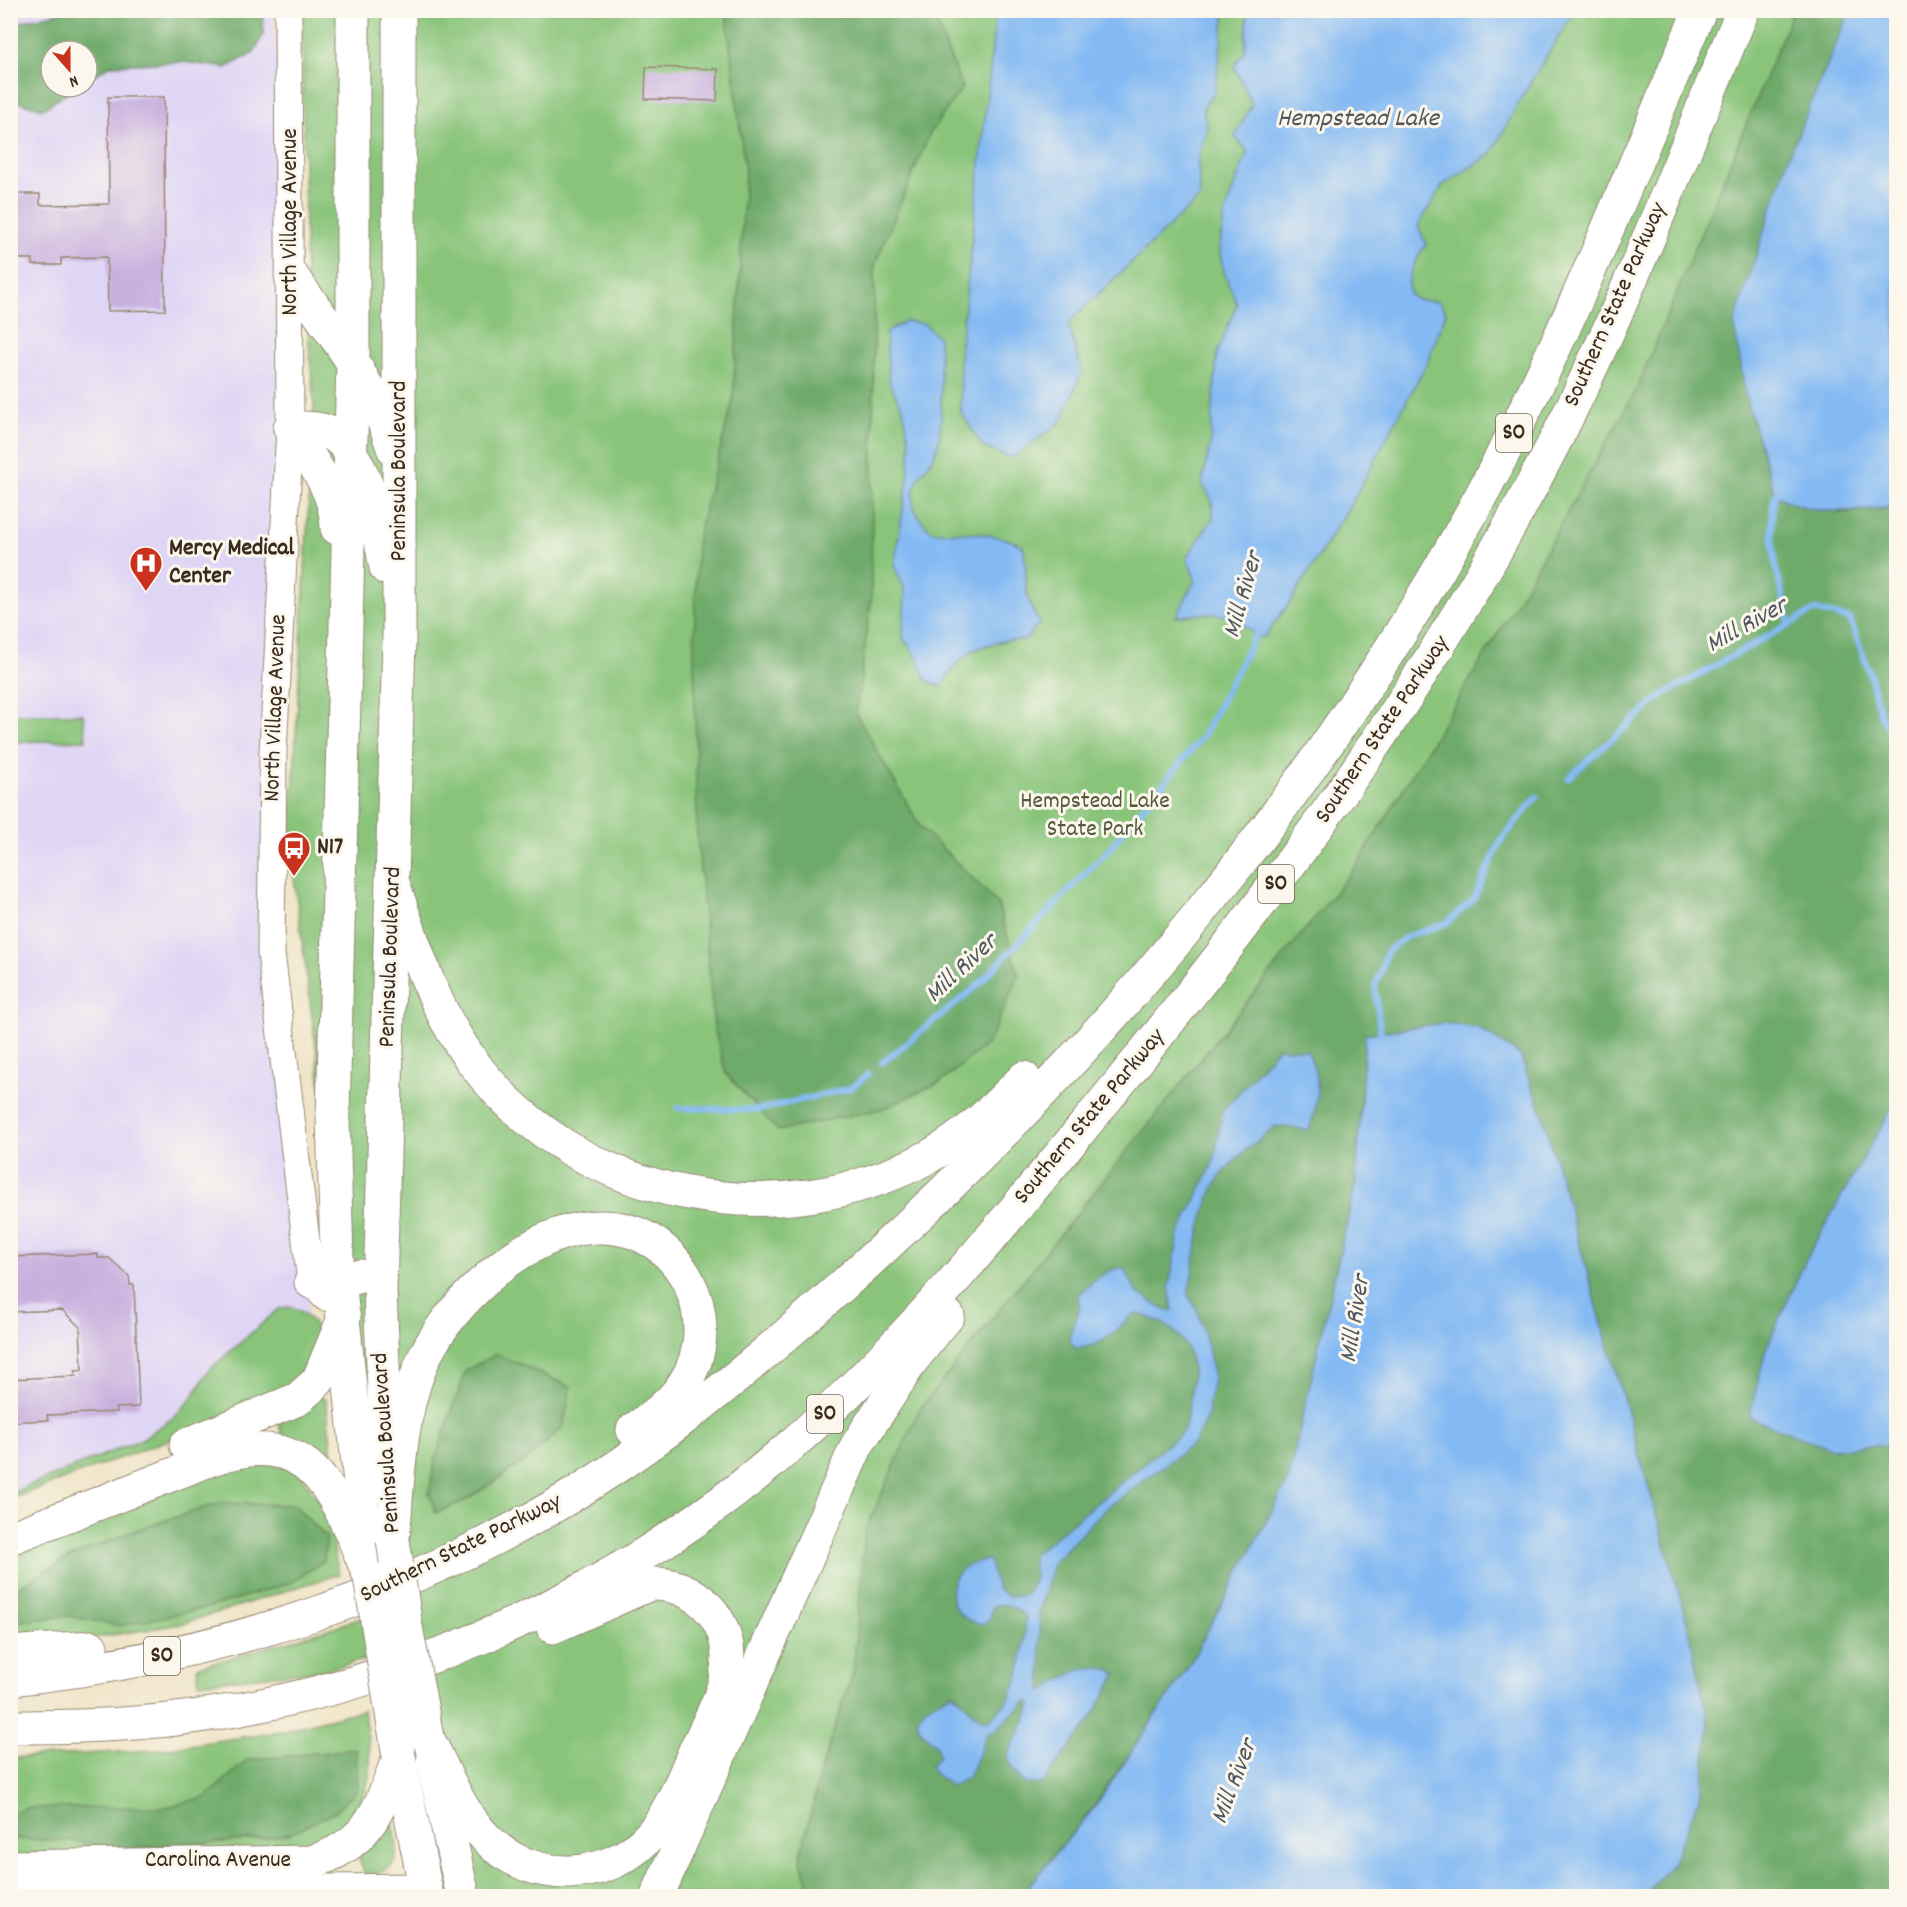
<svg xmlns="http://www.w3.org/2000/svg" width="1907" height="1907" viewBox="0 0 1907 1907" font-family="Dekko,sans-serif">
<rect width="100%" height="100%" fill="#fbf7ec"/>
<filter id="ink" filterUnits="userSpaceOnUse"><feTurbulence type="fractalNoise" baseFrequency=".0167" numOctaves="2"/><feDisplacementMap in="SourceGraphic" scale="12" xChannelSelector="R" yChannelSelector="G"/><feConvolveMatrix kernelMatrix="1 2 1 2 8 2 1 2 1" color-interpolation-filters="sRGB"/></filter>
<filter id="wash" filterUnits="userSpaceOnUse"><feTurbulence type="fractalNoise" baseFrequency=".008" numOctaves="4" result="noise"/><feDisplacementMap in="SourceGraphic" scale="24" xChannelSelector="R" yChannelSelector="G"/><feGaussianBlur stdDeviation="1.35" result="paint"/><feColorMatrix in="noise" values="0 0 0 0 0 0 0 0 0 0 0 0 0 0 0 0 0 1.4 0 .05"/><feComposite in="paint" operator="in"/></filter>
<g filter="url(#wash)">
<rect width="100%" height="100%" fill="#f0e4c7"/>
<!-- built -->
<path fill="#dfd5f5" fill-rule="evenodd" d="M11,11H273L293,243L269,861L309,1290L307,1364L157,1444L11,1491ZM51,51H87V87H51Z"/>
<!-- green -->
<g fill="#89c47a" stroke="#62774c" stroke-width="1.5">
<path d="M302,11H1896V1896H433L394,1652L325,1670L199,1683L197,1667L300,1638L389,1609L290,847L314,403L306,308Z"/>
<path d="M10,714H83L86,740L11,742Z"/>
<path d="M292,1307C328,1321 325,1360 301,1385C294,1392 281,1396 272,1401L11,1499V1493L140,1440L174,1417L192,1398L209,1370L280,1308Z"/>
<path d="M315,1397L326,1399L334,1472L270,1441L282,1434L278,1422Z"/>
<path d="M231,1464L294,1466L326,1511L339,1574L181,1624L80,1640L11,1645V1551Z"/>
<path d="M363,1710C370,1751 377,1774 356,1812L362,1817L316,1852L11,1858V1758L156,1750L283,1731Z"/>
<path d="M389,1818L392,1820C400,1850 403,1873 364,1874L358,1854Z"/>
</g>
<!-- forest -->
<g fill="#6eaa6a" stroke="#546a44" stroke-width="1.5">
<path d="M70,10L262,11L264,33L254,53L226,68L183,62L110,65L87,80V51H51V87H76L43,109L11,100V24Z"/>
<path d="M726,11H932L962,88L930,133L875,264L871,602L856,714L920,826L998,904L1019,976L988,1043L942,1081L885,1108L778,1131L726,1074L714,1027L697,834L694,653L697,538L733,400L745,172Z"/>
<path d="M1793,11H1850L1788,158L1839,513L1896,507V1101L1807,1257L1766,1349L1831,1449L1896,1444V1896H1645L1673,1862L1690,1633L1542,1113L1520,1055L1479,1028L1365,1034L1356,1182L1288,1481L1188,1667L1093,1808L1020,1896H813L800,1859L820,1773L853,1673L865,1531L919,1410L1357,865L1517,602L1637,388Z"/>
<path d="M497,1354L571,1387L563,1427L525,1461L466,1500L436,1513L429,1493L435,1459L466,1370Z"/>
<path d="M219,1503L294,1505L327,1538L324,1561L290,1583L211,1607L120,1626L68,1616L13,1622L11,1619V1591L70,1557L133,1531Z"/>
<path d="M356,1749L358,1789L335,1812L291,1833L263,1839L124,1849L73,1841L17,1839L11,1833L10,1814L26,1808L166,1807L206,1797L247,1760Z"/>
</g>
<!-- water -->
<g fill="#84baf3" stroke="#607288" stroke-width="1.5">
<path d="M996,11H1225L1215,91L1203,108L1207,127L1198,160L1200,197L1068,323L1082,372L1061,422L1011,458L983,447L961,412L960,353Z"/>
<path d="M1248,11H1574L1523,95L1491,154L1443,185L1418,226L1426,244C1416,259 1405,277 1410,295L1419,300L1439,302L1446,312L1427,363L1352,502L1291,601L1264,637H1257C1231,609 1211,612 1176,617L1195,580L1187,557L1213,518L1212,501L1202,483L1210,445L1217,354L1237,304C1230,287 1221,269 1220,250C1220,216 1236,182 1248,151L1235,137L1252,104L1234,66L1245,52Z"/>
<path d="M1850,11H1896V507C1853,511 1814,518 1775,495L1746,398L1734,323L1788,158Z"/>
<path d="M905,321L925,324L939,338C940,373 944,410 938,445C934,465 912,476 913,498C913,514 922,522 933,532C962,532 998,532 1023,546C1030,577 1018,592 1040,622L1025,640C1006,639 975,645 961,660C953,668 947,679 940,687L925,679L918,659L903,638L905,590L894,566L909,471L910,445L903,409L889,382L886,333Z"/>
<path d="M1444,1023L1479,1028L1520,1055L1542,1113L1690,1633L1709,1725L1701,1792L1673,1862L1645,1896H1020L1094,1808L1188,1667L1288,1481L1356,1182L1365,1034Z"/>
<path d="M1278,1048L1307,1050C1322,1081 1319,1099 1309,1130L1276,1126C1257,1141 1226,1164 1215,1185C1199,1217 1195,1260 1188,1295L1198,1311L1209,1351L1213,1377L1207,1417L1194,1443L1103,1511L1053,1563L1039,1612L1042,1691C1068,1677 1086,1657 1117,1674L1089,1722L1042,1784H1025L1012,1769L1007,1757C1014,1739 1027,1723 1031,1704L1027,1701L994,1731L988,1732L968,1778L952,1786L936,1775L930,1767L939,1756C936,1738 927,1741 920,1729C910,1711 940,1700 952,1693C966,1701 973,1718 987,1721C1023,1696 1023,1656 1026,1617C1015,1607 1007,1602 993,1606L990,1619L983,1624C940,1620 940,1562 989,1560L997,1588L1009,1597L1025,1595L1034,1581L1033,1555L1184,1431C1196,1373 1205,1331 1135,1313C1113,1331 1105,1347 1075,1348C1059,1330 1088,1316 1077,1296C1088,1286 1108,1266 1124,1268L1137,1293L1167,1311L1173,1310L1169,1287L1179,1234L1214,1161L1222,1112Z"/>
<path d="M1896,1101V1444L1831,1449L1749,1417L1766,1349L1807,1257Z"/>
</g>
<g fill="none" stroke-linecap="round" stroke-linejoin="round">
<!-- stream -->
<g stroke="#84baf3" stroke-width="6">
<path d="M1775,495C1766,535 1779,585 1790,625"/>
<path d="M1568,778L1661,696L1815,610L1850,619L1869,671L1880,714L1896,741"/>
<path d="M1381,1037L1375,987L1388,950L1408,936L1447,923L1474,899L1501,840L1537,797"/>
<path d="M882,1063L976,987L1109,849L1203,736L1258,630"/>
<path d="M678,1108L758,1110L851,1088L868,1074"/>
</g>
</g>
<g id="blocks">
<!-- building -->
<g fill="#c9b1df">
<path d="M646,67L718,69L717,101L645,99Z"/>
<path d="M108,97H164L165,310L108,311L107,257L61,258V265H33V259H10V194H40V205L109,204Z"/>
<path d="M98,1254V1258H109L129,1276L130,1285H134L139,1407L116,1408L117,1412L47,1415L48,1420L10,1422V1379L76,1376L75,1371L82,1370L80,1327L62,1310L10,1312V1257Z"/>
</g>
</g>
</g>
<g filter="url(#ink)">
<use href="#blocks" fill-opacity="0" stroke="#968772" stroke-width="1.5"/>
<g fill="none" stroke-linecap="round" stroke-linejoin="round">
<defs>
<path id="minor" d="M10,1888L425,1884"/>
<path id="tertiary" d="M288,10L290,428L273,751L271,953L311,1282L325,1297"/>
<g id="primary">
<path d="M353,10V361L333,1116L337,1260L368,1561"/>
<path d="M291,275C330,330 374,382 393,448"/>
<path d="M290,428C300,428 313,427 322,430C366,442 379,531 386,568"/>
<path d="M290,428C311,460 336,489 337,528"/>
<path d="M311,1282L340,1283L360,1276"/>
<path d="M388,1490L380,1290L399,640V10"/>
<path d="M399,1757L427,1896"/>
<path d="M433,1761L463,1896"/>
</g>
<g id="motorway">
<path d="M393,883C414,945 433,1008 472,1061C576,1201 779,1239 930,1156C966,1136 996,1107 1024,1078"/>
<path d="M186,1445L298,1399L318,1381L344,1318"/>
<path d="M10,1538L212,1459C316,1422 337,1500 370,1577"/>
<path d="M393,1540C398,1482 399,1420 421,1365C434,1333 458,1305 483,1282C513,1253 558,1227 600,1227C681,1226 727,1321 683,1385C670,1404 652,1417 633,1430"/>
<path d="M10,1653L91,1647"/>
<path d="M10,1679C186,1661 355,1612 511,1530C634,1466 740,1377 843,1285C1092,1063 1310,804 1472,512C1561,351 1628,179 1700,10"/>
<path d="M10,1727C80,1727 149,1725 218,1713C426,1679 629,1587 788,1448C904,1347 1005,1222 1103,1103C1272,897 1427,689 1550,451C1624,309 1681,158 1743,10"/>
<path d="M427,1737C445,1771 459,1811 487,1839C532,1885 610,1883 652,1833C671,1810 682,1780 694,1753C709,1720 733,1683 727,1646C720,1608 688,1582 650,1584L553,1627"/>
<path d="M10,1867L311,1862C370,1845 379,1809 399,1757"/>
<path d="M657,1896L857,1445L913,1359L948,1316"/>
</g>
</defs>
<!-- minor casing -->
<use href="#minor" stroke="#968772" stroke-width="23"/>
<!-- tertiary casing -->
<use href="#tertiary" stroke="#968772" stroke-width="29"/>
<!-- primary casing -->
<use href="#primary" stroke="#968772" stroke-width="35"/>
<!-- motorway casing -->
<use href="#motorway" stroke="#968772" stroke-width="35"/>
<!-- minor -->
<use href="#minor" stroke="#fff" stroke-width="21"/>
<!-- tertiary -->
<use href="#tertiary" stroke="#fff" stroke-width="27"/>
<!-- primary -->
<use href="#primary" stroke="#fff" stroke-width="33"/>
<!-- motorway -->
<use href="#motorway" stroke="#fff" stroke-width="33"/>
<defs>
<g id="primary-bridge">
<path d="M393,1540L406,1627L427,1737"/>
<path d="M370,1577L399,1757"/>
</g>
</defs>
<!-- primary-bridge casing -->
<use href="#primary-bridge" stroke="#968772" stroke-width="35" stroke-linecap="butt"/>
<!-- primary-bridge -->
<use href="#primary-bridge" stroke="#fff" stroke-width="33"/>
</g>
</g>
<!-- icons -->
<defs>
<symbol id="hospital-pin" viewBox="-11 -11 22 30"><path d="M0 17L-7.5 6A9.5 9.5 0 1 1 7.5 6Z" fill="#c8321e" stroke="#fbf7ec"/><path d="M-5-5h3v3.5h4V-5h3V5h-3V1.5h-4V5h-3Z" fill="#fff"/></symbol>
<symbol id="bus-pin" viewBox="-11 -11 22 30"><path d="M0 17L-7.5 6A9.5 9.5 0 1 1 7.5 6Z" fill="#c8321e" stroke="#fbf7ec"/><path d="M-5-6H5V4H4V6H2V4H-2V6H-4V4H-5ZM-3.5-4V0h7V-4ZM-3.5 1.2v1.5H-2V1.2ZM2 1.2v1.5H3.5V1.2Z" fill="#fff"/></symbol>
</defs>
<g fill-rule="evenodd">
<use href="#hospital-pin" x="127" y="544" width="38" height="52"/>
<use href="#bus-pin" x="275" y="829" width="38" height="52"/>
</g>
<g text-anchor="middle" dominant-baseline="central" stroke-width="6" stroke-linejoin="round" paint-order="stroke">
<!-- shield labels -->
<g fill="#fbf7ec" stroke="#75685c" stroke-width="1.5">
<rect x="1496" y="414" width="36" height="38" rx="4.5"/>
<rect x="1258" y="865" width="36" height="38" rx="4.5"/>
<rect x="807" y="1395" width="36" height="38" rx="4.5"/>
<rect x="144" y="1637" width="36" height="38" rx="4.5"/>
</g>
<g font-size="22" font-weight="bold" fill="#3b2a1e">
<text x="1514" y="433">SO</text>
<text x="1276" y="884">SO</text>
<text x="825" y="1414">SO</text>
<text x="162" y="1656">SO</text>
</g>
<!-- street labels -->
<g font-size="24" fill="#3b2a1e" stroke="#fbf7ec">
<text transform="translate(291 222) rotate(-90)">North Village Avenue</text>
<text transform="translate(1616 305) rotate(-66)">Southern State Parkway</text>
<text transform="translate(400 471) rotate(-90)">Peninsula Boulevard</text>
<text transform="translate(276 708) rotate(-88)">North Village Avenue</text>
<text transform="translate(1383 730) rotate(-56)">Southern State Parkway</text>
<text transform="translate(391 957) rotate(-88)">Peninsula Boulevard</text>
<text transform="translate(1090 1117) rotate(-50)">Southern State Parkway</text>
<text transform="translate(387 1443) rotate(-94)">Peninsula Boulevard</text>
<text transform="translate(461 1549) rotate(-26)">Southern State Parkway</text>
<text x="218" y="1861">Carolina Avenue</text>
</g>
<!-- poi labels -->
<g font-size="24" font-weight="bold" fill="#3b2a1e" stroke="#fbf7ec" text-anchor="start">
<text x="169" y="549">Mercy Medical<tspan x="169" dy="28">Center</tspan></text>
<text x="317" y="848">N17</text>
</g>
<!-- park labels -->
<g font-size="24" fill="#52583a" stroke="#fbf7ec">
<text x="1095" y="802">Hempstead Lake<tspan x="1095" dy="28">State Park</tspan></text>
</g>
<!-- water labels -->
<g font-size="26" font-style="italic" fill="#51555e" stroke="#fbf7ec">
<text x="1358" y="119">Hempstead Lake</text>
<text transform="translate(1244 595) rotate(-74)">Mill River</text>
<text transform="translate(1747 626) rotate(-29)">Mill River</text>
<text transform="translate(962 969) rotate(-43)">Mill River</text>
<text transform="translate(1356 1319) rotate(-81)">Mill River</text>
<text transform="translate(1235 1782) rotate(-69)">Mill River</text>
</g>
</g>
<!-- margin -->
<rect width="1907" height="1907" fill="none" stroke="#fbf7ec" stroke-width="36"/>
<!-- north arrow -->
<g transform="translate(69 69) rotate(159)"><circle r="28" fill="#fbf7ec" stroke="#aea59a" stroke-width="1.5"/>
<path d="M0-4.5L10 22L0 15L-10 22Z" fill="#c8321e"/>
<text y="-9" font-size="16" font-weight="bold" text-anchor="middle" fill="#3b2a1e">N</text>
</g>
</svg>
